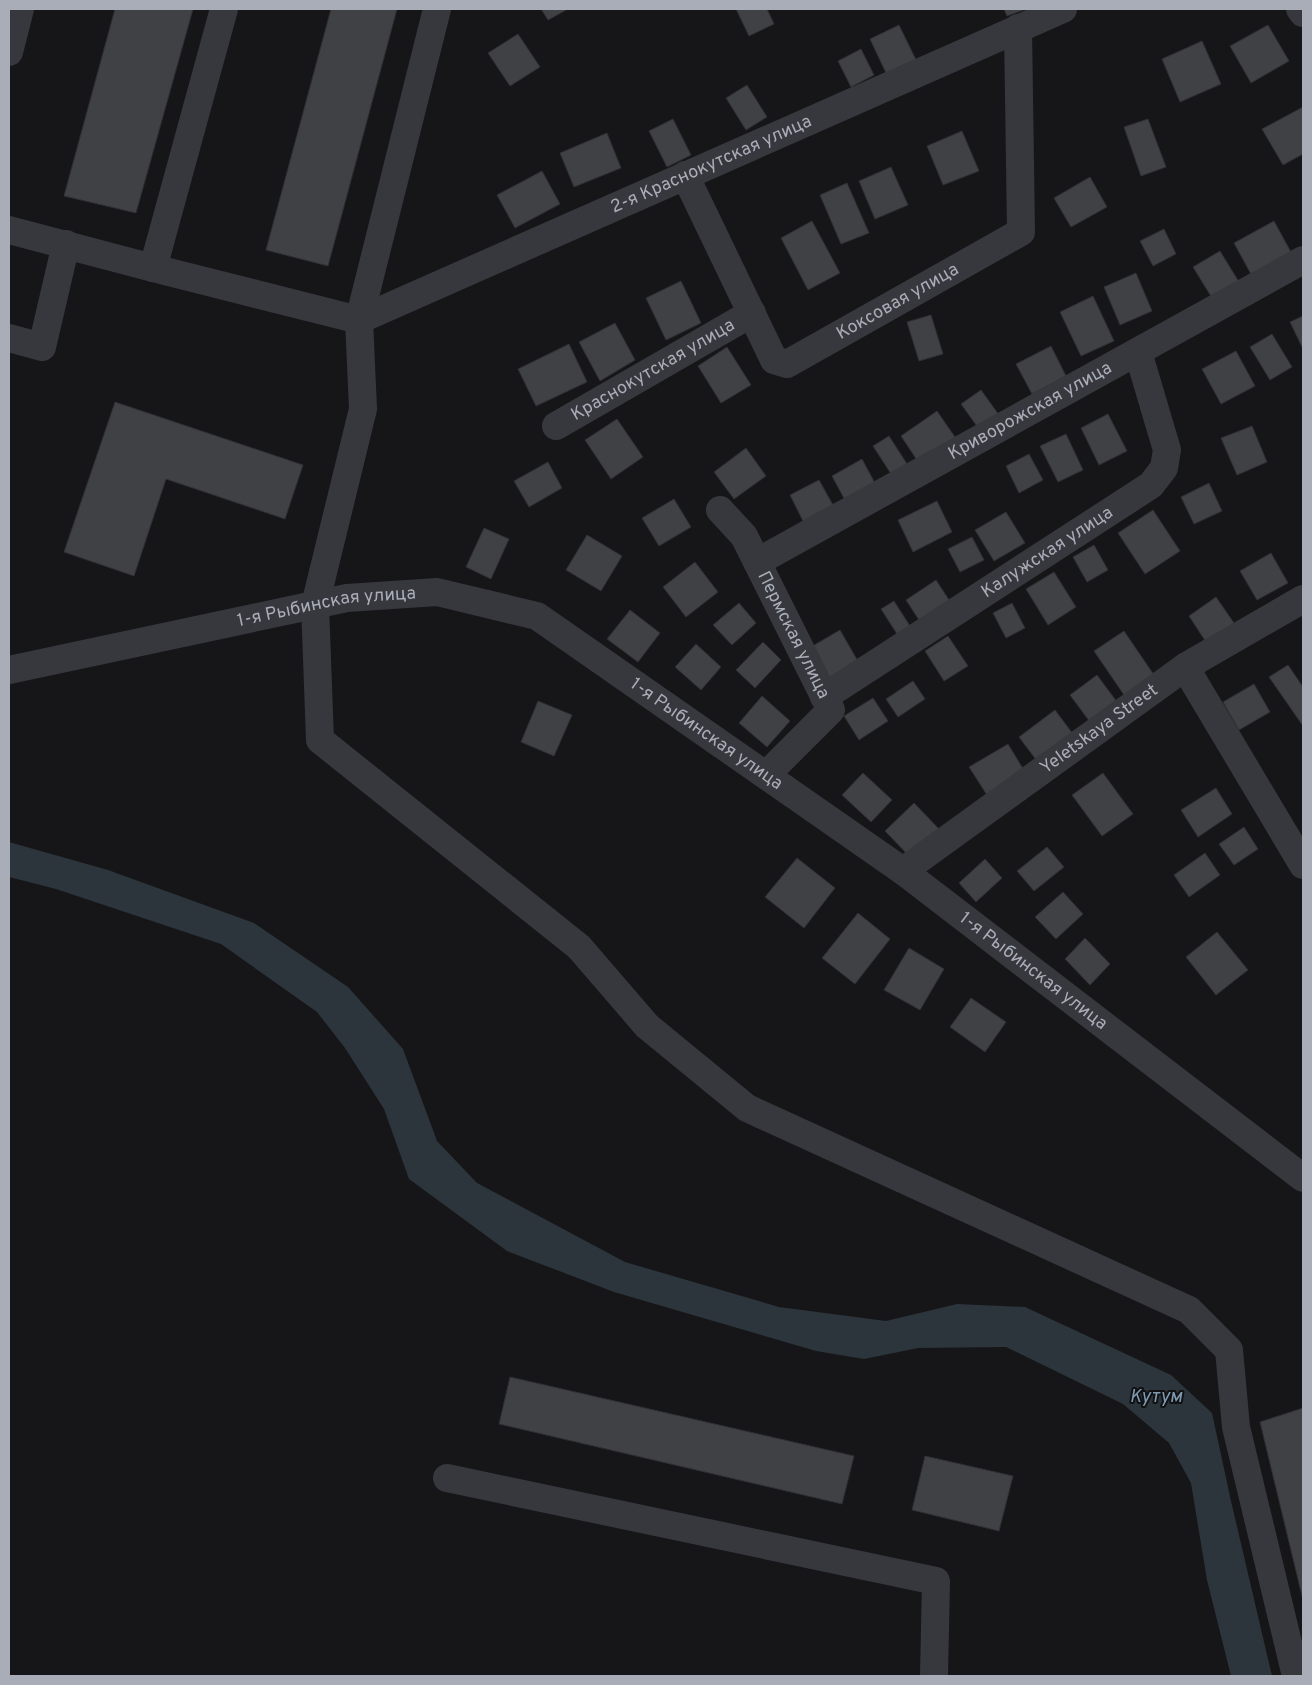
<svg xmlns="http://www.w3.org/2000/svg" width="1312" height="1685" viewBox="0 0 1312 1685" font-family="Overpass,sans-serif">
<rect width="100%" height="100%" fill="#161618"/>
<!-- water -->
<path fill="#2c353c" d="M9,842L108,870L254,923L348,987L403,1049L437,1141L477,1183L625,1262L779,1307L886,1321L957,1304L1025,1307L1171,1375L1212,1413L1231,1501L1272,1676H1231L1207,1580L1191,1483L1169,1443L1123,1404L1006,1347L918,1348L864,1359L816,1351L614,1292L507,1251L409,1179L384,1109L345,1048L317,1012L221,944L56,889L9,877Z"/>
<!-- building -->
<g fill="#404145" stroke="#303034">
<path d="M115,9H193L136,213L64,196Z"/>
<path d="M331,9H397L328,266L266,250Z"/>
<path d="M541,9H568L548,20Z"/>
<path d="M736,9H767L774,24L749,36Z"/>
<path d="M1004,9H1026L1007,16Z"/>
<path d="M899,25L917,62L887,75L870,39Z"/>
<path d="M1268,25L1289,61L1251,83L1230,46Z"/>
<path d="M518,34L540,67L510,86L488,53Z"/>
<path d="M1202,41L1221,84L1180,102L1162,59Z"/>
<path d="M861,49L874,75L851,87L838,61Z"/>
<path d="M747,85L767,117L746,130L726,98Z"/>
<path d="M1303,107V154L1283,165L1262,129Z"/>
<path d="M673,119L691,155L667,167L649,131Z"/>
<path d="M1148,119L1166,167L1141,176L1124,127Z"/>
<path d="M962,131L979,171L943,185L927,146Z"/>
<path d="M607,133L621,168L574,187L560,153Z"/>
<path d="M891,167L908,205L875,219L859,181Z"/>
<path d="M542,171L560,204L515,228L497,195Z"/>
<path d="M1090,177L1107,207L1071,227L1054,198Z"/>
<path d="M847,183L869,233L841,244L820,195Z"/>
<path d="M812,221L840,273L808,290L781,238Z"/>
<path d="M1274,221L1292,254L1252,276L1234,243Z"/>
<path d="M1164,229L1176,254L1153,266L1140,241Z"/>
<path d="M1220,251L1239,282L1212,298L1193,267Z"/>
<path d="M1136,273L1152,311L1120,325L1104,287Z"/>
<path d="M681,281L701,323L666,340L646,298Z"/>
<path d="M1093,296L1114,341L1081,356L1060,312Z"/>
<path d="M931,315L943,354L919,361L907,322Z"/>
<path d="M1303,316V349L1290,322Z"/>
<path d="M615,323L635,360L600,381L579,342Z"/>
<path d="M1272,334L1292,367L1270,380L1250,347Z"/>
<path d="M569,344L587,382L536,406L518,369Z"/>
<path d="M1051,346L1066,376L1032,394L1016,364Z"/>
<path d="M727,347L751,385L721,403L698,366Z"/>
<path d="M1236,351L1255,386L1221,404L1202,369Z"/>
<path d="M981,390L999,415L979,429L961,404Z"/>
<path d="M115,402L303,465L285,519L166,479L134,576L64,552Z"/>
<path d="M937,411L957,440L921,466L901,436Z"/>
<path d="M1108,414L1127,451L1099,465L1081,428Z"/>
<path d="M617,419L643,457L611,479L585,440Z"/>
<path d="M1252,426L1267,462L1237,475L1221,438Z"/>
<path d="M1066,434L1083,470L1058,482L1040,446Z"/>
<path d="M889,436L909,467L893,477L873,446Z"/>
<path d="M746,448L766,476L734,499L714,472Z"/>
<path d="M1029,454L1043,480L1019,493L1006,466Z"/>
<path d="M862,459L876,485L846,502L832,476Z"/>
<path d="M548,462L562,488L529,507L514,481Z"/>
<path d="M819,480L833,505L803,521L790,495Z"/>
<path d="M1209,483L1222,511L1194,524L1181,497Z"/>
<path d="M674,499L691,527L659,546L642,518Z"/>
<path d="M937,501L952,532L913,552L898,520Z"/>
<path d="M1153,510L1180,551L1145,574L1118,533Z"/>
<path d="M1006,512L1025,543L994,561L975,530Z"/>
<path d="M484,528L509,539L491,579L466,567Z"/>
<path d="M587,535L622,556L601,591L566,570Z"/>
<path d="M972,537L984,560L960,572L948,549Z"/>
<path d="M1094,545L1108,570L1087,582L1073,557Z"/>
<path d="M1271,553L1288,583L1257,600L1240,571Z"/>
<path d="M695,562L718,592L686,617L663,587Z"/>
<path d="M1054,572L1076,607L1048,625L1026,589Z"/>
<path d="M936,580L951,603L921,623L906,600Z"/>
<path d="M1216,597L1234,623L1206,642L1189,616Z"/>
<path d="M894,601L910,626L897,634L881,609Z"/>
<path d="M739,603L756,623L732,645L713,625Z"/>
<path d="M1012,603L1025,628L1006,638L993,613Z"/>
<path d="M630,610L660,633L638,662L607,639Z"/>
<path d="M840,630L859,663L829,680L811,647Z"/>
<path d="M1124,631L1154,675L1124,695L1094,651Z"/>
<path d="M948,636L968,666L944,681L925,651Z"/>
<path d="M763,642L781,660L755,688L736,670Z"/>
<path d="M696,644L721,667L701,690L675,667Z"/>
<path d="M1288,665L1303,687V726L1269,677Z"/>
<path d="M1097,675L1117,702L1090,722L1070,695Z"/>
<path d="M913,681L925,699L898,717L886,699Z"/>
<path d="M1254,684L1270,712L1239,730L1223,702Z"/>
<path d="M762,696L790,721L767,747L739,723Z"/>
<path d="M873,698L888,721L859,740L844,716Z"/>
<path d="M538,701L572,715L554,756L521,742Z"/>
<path d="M1055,710L1073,734L1037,761L1019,737Z"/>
<path d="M1008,744L1025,772L987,795L969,767Z"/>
<path d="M863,773L892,800L871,822L842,795Z"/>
<path d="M1103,773L1133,814L1102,836L1072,795Z"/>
<path d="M1216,788L1232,814L1198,837L1181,810Z"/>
<path d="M914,803L940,830L911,858L885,831Z"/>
<path d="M1244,827L1258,849L1234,865L1219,844Z"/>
<path d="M1047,847L1064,867L1034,891L1017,871Z"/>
<path d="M1205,853L1220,875L1189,897L1174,875Z"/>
<path d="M797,858L835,888L804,928L765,897Z"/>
<path d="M985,859L1002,878L976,902L959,883Z"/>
<path d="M1063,892L1083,914L1056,939L1035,917Z"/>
<path d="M858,913L890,939L855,984L822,958Z"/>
<path d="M1217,932L1248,970L1216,995L1186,957Z"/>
<path d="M1085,938L1110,964L1090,985L1065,959Z"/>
<path d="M909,948L944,969L920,1010L884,990Z"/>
<path d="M971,998L1006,1022L985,1052L950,1027Z"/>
<path d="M510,1377L854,1456L842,1504L499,1424Z"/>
<path d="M1303,1408V1600L1260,1422Z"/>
<path d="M925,1456L1013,1476L999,1531L912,1510Z"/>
</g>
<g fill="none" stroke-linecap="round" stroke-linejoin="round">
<!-- minor -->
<g stroke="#37383d" stroke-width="28">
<path d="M437,9L359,320L363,409L315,605L320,740L579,947L647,1026L747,1108L1189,1310L1229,1350L1236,1427L1296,1676"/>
<path d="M1300,9L1303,13"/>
<path d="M9,52L20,9"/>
<path id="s1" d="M685,175L774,360L787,364L1021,232L1018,28"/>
<path d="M9,230L153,268L359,320"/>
<path d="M153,268L224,9"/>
<path id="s2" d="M359,320L1063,9"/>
<path d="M9,338L42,347L66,244"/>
<path id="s3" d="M556,426L752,313"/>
<path id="s4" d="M720,510L744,536L831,710L766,775"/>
<path id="s5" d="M757,562L1303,260"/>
<path d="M1185,667L1303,865"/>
<path id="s6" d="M9,670L347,598L437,592L537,616L903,871L1303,1178"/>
<path id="s7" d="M824,697L1151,485L1164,468L1167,450L1138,352"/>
<path id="s8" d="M903,871L1185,667L1303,599"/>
<path d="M447,1478L936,1581L934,1676"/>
</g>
</g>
<g text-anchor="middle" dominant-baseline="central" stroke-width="4" stroke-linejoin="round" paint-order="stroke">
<!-- street labels -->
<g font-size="18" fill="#a8adb8" stroke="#111113">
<text stroke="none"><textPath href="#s2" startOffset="385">2-я Краснокутская улица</textPath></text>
<text stroke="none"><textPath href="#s1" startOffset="346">Коксовая улица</textPath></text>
<text stroke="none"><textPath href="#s3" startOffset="112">Краснокутская улица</textPath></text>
<text stroke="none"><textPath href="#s5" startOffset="312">Криворожская улица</textPath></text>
<text stroke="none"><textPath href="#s7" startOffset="266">Калужская улица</textPath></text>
<text stroke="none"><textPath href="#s6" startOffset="324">1-я Рыбинская улица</textPath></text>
<text stroke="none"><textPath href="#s4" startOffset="146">Пермская улица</textPath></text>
<text stroke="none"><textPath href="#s8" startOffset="242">Yeletskaya Street</textPath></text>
<text stroke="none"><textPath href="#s6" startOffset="745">1-я Рыбинская улица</textPath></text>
<text stroke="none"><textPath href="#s6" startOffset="1149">1-я Рыбинская улица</textPath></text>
</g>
<!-- water labels -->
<g font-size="19" font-style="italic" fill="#7f9bb3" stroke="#111113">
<text x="1156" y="1397">Кутум</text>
</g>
</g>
<!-- border -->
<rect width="1312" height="1685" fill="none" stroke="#a8adb8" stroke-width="20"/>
</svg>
